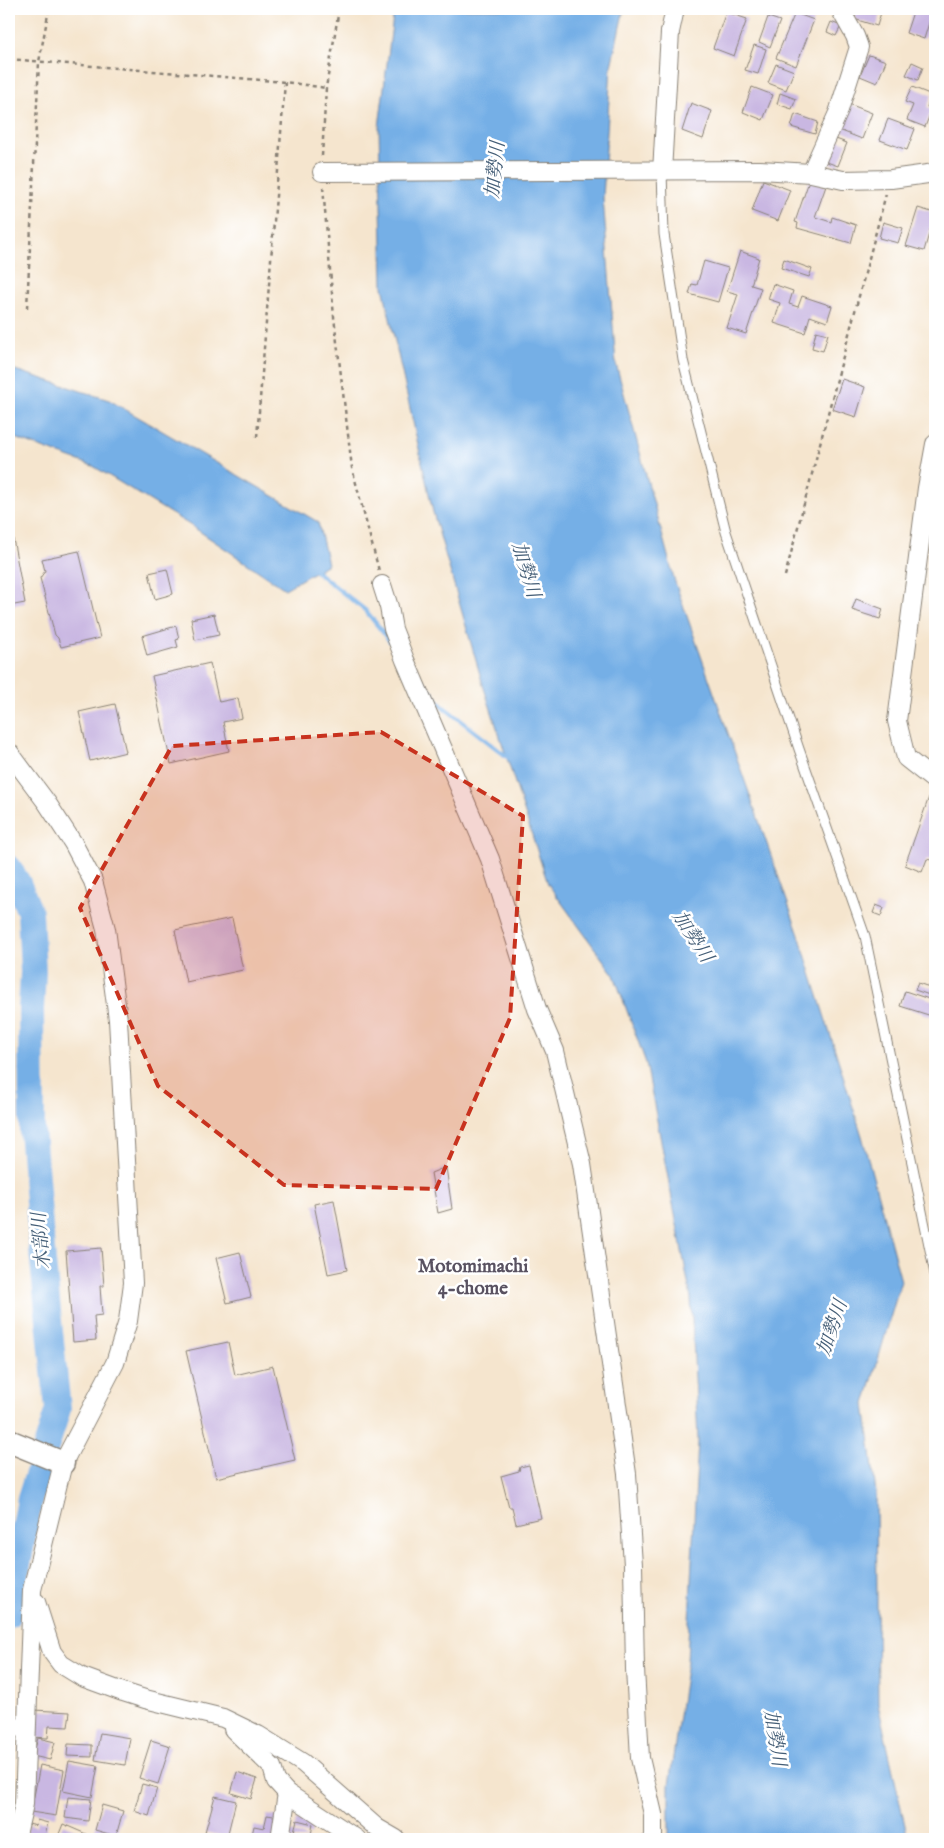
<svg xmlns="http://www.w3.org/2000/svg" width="944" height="1848" viewBox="0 0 944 1848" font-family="'IM FELL English','Noto Serif JP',serif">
<rect width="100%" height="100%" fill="#fff"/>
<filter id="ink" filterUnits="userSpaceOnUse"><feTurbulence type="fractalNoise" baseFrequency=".02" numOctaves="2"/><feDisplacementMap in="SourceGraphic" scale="10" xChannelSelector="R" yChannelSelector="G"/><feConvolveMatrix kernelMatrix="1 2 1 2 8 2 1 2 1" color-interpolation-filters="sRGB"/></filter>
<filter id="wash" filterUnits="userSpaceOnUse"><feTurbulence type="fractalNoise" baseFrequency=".0096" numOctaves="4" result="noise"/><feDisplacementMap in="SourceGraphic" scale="20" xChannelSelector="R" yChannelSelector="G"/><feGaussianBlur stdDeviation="1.12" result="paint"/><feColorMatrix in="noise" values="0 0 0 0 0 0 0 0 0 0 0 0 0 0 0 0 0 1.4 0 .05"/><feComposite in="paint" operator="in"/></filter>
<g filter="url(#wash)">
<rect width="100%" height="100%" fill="#f5e5ce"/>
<!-- water -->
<g fill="#75afe6" stroke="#486681">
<path d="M394,9H624L611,66L603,198L616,364L675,582L800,938L862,1136L901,1281L865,1404L876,1493L878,1704L908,1839H669V1785L687,1661L698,1440L691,1298L646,1063L614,975L548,884L483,685L433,512L383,287L379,127Z"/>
<path d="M9,368L109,400L318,522L328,564L285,589L193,527L93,466L9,436Z"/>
</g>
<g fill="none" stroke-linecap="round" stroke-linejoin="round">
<!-- stream -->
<g stroke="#75afe6" stroke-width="4.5">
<path d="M312,568L366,611L390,641"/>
<path d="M423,682L441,705L510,759"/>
</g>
<!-- river -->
<path stroke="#75afe6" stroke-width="26" d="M9,868L18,883L30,913L33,972L31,1009L32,1130L43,1262L58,1409L30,1499L9,1614"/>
</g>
<g id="blocks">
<!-- building -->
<g fill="#c9b7e2">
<path d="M858,9H882L877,26L854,19Z"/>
<path d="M914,9L932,13L924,39L906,33Z"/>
<path d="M726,12L747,19L734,56L713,48Z"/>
<path d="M795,13L814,20L796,66L776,58Z"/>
<path d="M768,17L780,21L770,47L759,42Z"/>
<path d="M831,22L841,26L836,36L827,32Z"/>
<path d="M754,45L766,49L758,74L745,70Z"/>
<path d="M869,55L886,61L877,83L860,76Z"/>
<path d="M912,62L923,67L918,80L906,75Z"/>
<path d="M776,64L794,71L786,90L768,83Z"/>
<path d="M752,87L773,95L763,120L743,112Z"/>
<path d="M912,87L932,95L927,107L932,109L925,127L907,120L913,105L905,102Z"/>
<path d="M780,93L796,99L792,109L777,104Z"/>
<path d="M691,103L712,111L703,139L682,131Z"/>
<path d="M849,104L872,113L862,139L839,130Z"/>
<path d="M795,114L818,122L815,134L791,127Z"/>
<path d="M888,119L915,129L907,150L880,140Z"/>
<path d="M833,138L847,143L838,166L824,161Z"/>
<path d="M763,180L790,190L778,221L752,211Z"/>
<path d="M809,181L826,186L815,217L831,222L832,217L856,225L851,243L797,228L798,223L795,222Z"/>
<path d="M918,208L935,213L924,251L906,246Z"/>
<path d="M883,222L903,228L898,243L879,238Z"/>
<path d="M740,251L759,258L751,285L761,288L746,334L727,328L738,294L727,291Z"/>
<path d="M784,259L812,269L809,277L781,268Z"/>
<path d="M704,261L728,268L718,302L689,294L692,284L697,285Z"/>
<path d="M773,284L793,291L789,304L798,307L802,296L832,306L827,322L810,316L805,333L774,323L780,303L768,299Z"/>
<path d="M816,331L828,334L823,351L812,348Z"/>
<path d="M842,379L865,387L856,417L832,409Z"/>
<path d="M9,517L25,603L9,606Z"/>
<path d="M79,551L100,638L61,647L58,638L55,635L40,578L45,571L42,559Z"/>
<path d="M167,569L173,594L155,599L149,573Z"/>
<path d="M856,599L883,609L880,619L852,610Z"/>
<path d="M214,614L219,635L195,640L191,619Z"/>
<path d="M176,626L179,639L176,640L178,647L147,656L142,636Z"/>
<path d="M210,663L219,702L238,698L242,718L223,722L229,751L171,764L152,676Z"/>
<path d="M115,704L126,752L90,761L79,712Z"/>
<path d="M929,797L935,799V861L927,859L922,872L905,865Z"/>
<path d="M876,905L884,908L881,916L873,913Z"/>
<path d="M232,918L243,970L186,982L175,930Z"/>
<path d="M918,983L935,989V997L915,990Z"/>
<path d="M905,991L935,1001V1017L900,1006Z"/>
<path d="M446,1167L452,1209L438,1213L431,1173Z"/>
<path d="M334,1200L347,1270L328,1274L314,1204Z"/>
<path d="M101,1248L104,1286H100L102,1315L94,1316L96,1340L73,1342L66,1251Z"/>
<path d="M240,1252L251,1297L227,1303L216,1258Z"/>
<path d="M228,1342L235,1375L273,1366L295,1460L216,1478L186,1351Z"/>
<path d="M529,1465L541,1518L516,1524L512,1507H509L501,1476L519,1471L520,1467Z"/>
<path d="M33,1710L70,1712L68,1727L49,1726L48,1738L31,1737Z"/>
<path d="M100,1733L130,1738L125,1765L95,1760Z"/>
<path d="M38,1738L55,1742L50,1760L33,1756Z"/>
<path d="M151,1740L170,1746L158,1784L139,1778Z"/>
<path d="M68,1744L92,1745V1757L67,1756Z"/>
<path d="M69,1761L98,1766L92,1797L63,1791Z"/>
<path d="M40,1765L64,1770L56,1816L31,1812Z"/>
<path d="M237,1772L257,1779L251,1799L231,1793Z"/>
<path d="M142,1784L157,1788L149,1816L134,1811Z"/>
<path d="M215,1796L236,1801L227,1837L205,1832Z"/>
<path d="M68,1797L91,1799L88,1821L65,1818Z"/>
<path d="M102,1805L123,1811L116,1836L95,1830Z"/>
<path d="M267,1815L280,1817L276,1839H251L254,1826L264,1828Z"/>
<path d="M37,1820L48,1823L44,1839L25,1837L29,1824L36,1826Z"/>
<path d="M297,1820L313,1824L311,1835L294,1831Z"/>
<path d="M63,1824L86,1834L84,1839H57Z"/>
<path d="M291,1832L310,1839H289Z"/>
</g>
</g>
</g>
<g filter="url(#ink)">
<use href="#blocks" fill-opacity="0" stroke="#888075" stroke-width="1"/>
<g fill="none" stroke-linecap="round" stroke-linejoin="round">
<defs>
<path id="service" d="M662,172L664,234L683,360L726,532L799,749L865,936L935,1274"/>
<g id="minor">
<path d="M322,172L760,170L811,173L843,180L891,179L935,173"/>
<path d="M662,172L670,32L675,9"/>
<path d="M811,173L838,113L859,47L855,36L840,9"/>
<path d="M935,444L927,488L897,721L906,758L935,781"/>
<path d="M382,585L389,607L393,629L405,660L490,859L537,1009L555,1051L582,1164L627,1474L633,1565L635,1669L640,1758L653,1814V1839"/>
<path d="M9,752L47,803L73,843L93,881L106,929L118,1020L133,1283L128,1321L115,1363L63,1463L32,1590L24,1804L16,1839"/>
<path d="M36,1602L52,1652L61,1664L82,1677L123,1692L145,1699L223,1718L258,1735L303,1763L377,1828L396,1839"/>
<path d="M9,1726L26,1729"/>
<path d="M233,1729L272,1767L276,1781L287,1793L357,1839"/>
<path d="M280,1839L287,1793"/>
</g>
<path id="tertiary" d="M9,1441L63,1463"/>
</defs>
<!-- service casing -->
<use href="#service" stroke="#888075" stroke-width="11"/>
<!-- minor casing -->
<use href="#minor" stroke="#888075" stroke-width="20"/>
<!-- tertiary casing -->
<use href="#tertiary" stroke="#888075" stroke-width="25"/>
<!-- path -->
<g stroke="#888075" stroke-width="2.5" stroke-dasharray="4 4" stroke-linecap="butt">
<path d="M9,59L285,82L326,88"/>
<path d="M322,156L326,88L339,9"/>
<path d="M323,187L334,317L352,468L379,571"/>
<path d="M27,308L39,62L49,9"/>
<path d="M257,437L285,82"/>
<path d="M785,576L886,194"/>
</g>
<!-- service -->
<use href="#service" stroke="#fff" stroke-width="9"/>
<!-- minor -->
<use href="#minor" stroke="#fff" stroke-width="18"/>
<!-- tertiary -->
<use href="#tertiary" stroke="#fff" stroke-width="22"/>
</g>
</g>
<!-- marked area -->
<path fill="#c8321e" fill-opacity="0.2" stroke="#c8321e" stroke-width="4" stroke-dasharray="10 6" stroke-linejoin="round" d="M381,732L523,816L510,1018L436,1189L284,1185L158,1086L80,908L172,746Z"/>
<g text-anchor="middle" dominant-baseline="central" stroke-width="5" stroke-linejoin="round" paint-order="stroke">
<!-- water labels -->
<g font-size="19" font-style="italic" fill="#445e77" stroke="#fff">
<text transform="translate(496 170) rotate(-84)">加勢川</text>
<text transform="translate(525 570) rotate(73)">加勢川</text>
<text transform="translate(692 937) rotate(57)">加勢川</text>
<text transform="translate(42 1241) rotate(-95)">木部川</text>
<text transform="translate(833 1328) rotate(-71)">加勢川</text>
<text transform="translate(774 1738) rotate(81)">加勢川</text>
</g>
<!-- neighbourhood labels -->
<g font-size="19" font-weight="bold" fill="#595261" stroke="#fff">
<text x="473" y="1267">Motomimachi<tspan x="473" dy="22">4-chome</tspan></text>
</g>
</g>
<!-- margin -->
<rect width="944" height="1848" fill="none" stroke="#fff" stroke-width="30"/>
</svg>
